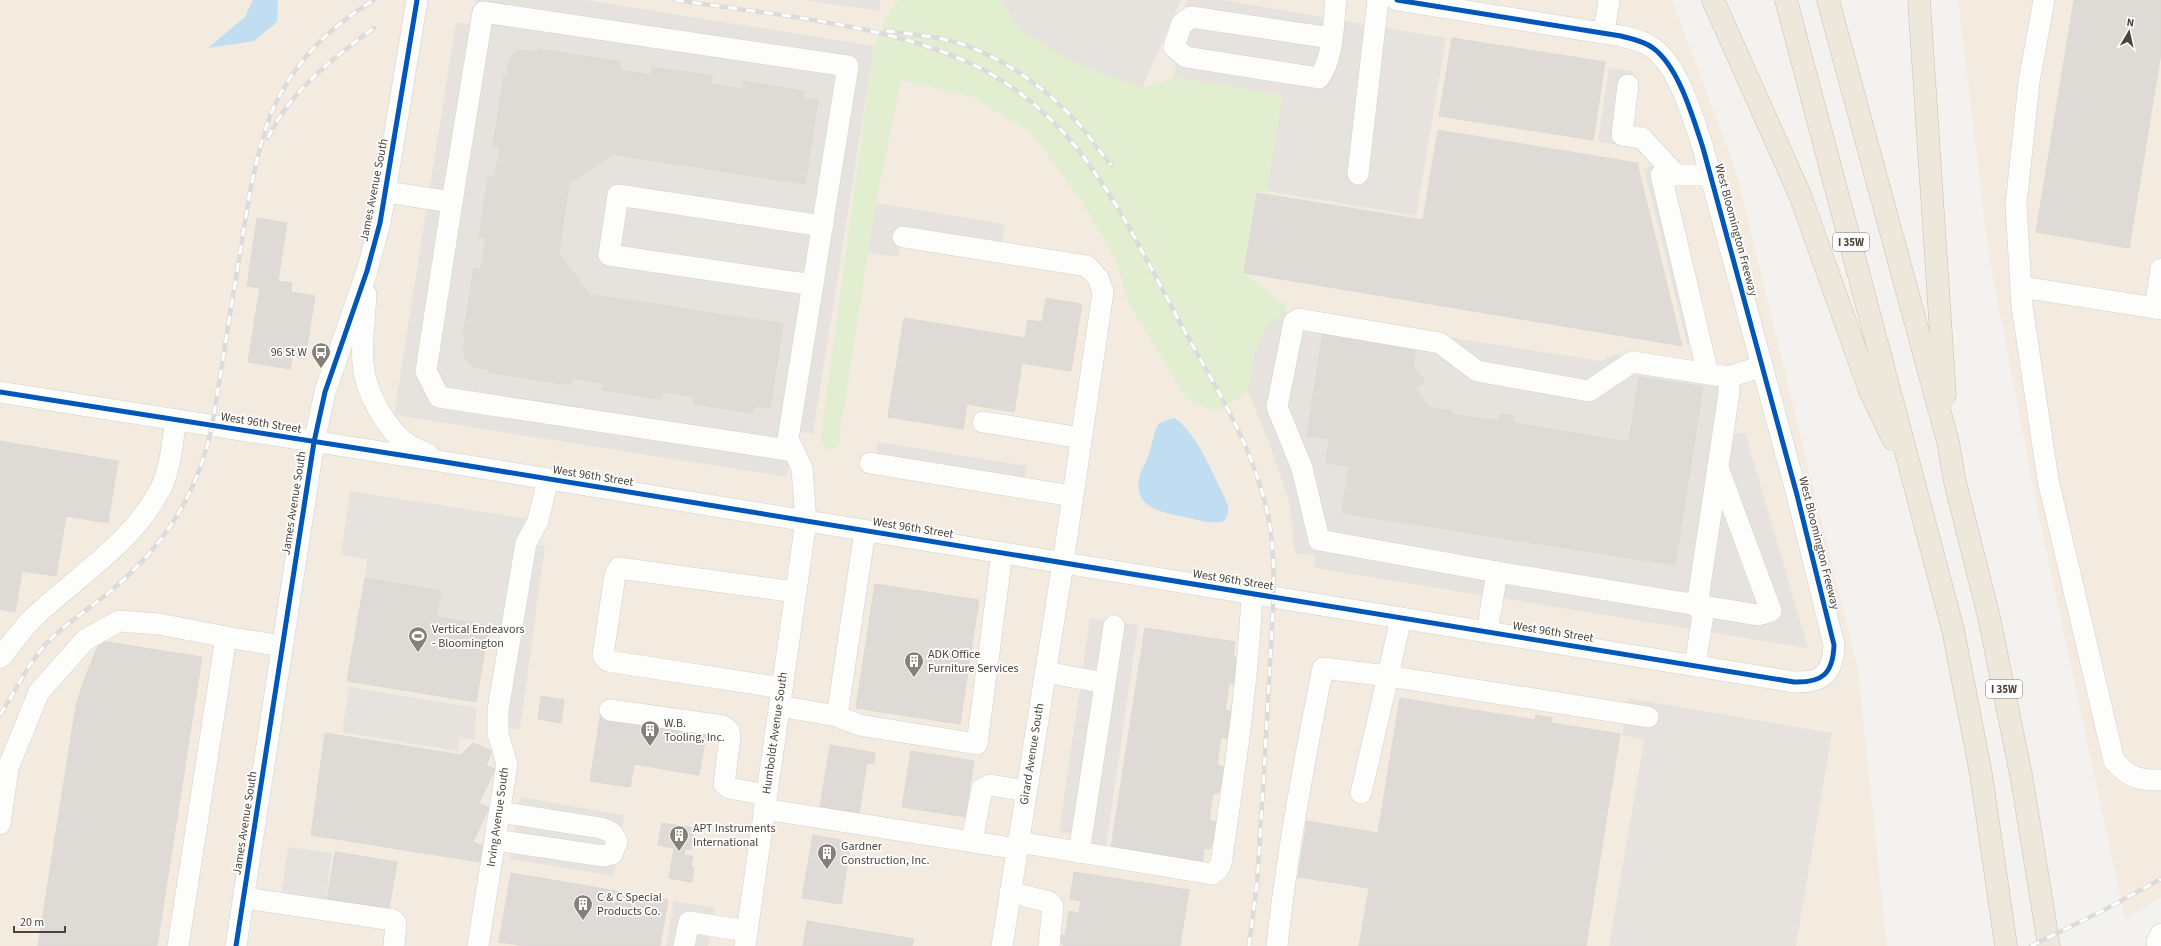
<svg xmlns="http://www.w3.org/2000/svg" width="2161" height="946" viewBox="0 0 2161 946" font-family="'Source Sans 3',sans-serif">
<rect width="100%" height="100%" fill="#f4f2ee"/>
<!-- commercial -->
<g fill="#f3ebdf">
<path d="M0,0H1672L1735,168L1858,671L1887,946H0Z"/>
<path d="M1958,0H2161V897L2125,919L2036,502L1989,256Z"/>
</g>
<!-- green -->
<path fill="#e1eecf" d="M898,0H1000L1020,30L1142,88L1174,77L1284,95L1267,191L1257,193L1244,273L1286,305L1285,312L1266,327L1254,355L1248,392L1215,412L1187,399L1128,302L1115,259L1080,199L1031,132L973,97L901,80L876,203L838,445L829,452L820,443L874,46L887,16Z"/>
<!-- parking -->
<g fill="#e6e3df" fill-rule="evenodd">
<path d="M475,0H586L874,46L813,434L795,431L787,477L394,415L456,22L471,24ZM539,49L621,62L620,70L651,74L652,67L712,76L711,84L742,89L744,81L804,91L803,98L818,100L805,184L617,155L615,153L569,183L559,253L592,298L596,295L783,324L770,408L754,406L752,413L694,404V396L663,392L661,399L602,390L603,383L572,378L570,385L489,372V369L475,367L467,361L463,352L466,337L463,336L474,268L481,269L486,238L479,237L488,177L495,178L500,147L493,145L504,76H507L509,61L514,53L523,50L538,53Z"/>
<path d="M804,0H881L879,11Z"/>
<path d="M1000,0H1181L1142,88L1073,62L1020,30Z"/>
<path d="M1187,0H1223L1446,38L1416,216L1267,191L1283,95L1174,77Z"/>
<path d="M1609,68L1634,71L1623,146L1598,142Z"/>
<path d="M1656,165L1699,341L1687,344L1644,168Z"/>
<path d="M876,203L1005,224L1001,248L902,232L898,257L868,253Z"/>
<path d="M1285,312L1601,361L1614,354L1725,371L1742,389L1732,435L1745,432L1808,648L1314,568L1316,555L1295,554L1289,501L1268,440L1248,392L1254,355L1266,327ZM1323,333L1425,382L1415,389L1429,407L1451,411V414L1499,421L1500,414L1514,416L1513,423L1629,442L1640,377L1702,387L1675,565L1342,513L1349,466L1326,462L1329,439L1307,435Z"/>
<path d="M878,442L1027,466L1024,484L875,460Z"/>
<path d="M350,491L529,519L526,543L545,546L520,730L498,727L511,630L436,617L440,591L365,578L367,559L341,555Z"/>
<path d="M1090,618L1138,625L1105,853L1072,834L1059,832Z"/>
<path d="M349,687L477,708L474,740L460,737L458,751L342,732Z"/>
<path d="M1628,698L1832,733L1796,946H1609L1644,740L1622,735Z"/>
<path d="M520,797L624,815L614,876L510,859Z"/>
<path d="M288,847L332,853L323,918L279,911Z"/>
<path d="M674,901L715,908L708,946H666Z"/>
</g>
<!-- water -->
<g fill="#c0ddf1">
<path d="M253,0H278L277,22L254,41L208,48L245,17Z"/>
<path d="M1174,418C1195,429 1214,477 1225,498C1229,507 1230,513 1224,521C1212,525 1198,520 1185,517C1161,512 1131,508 1140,474C1142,468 1146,463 1148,457C1152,446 1153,433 1159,423Z"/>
</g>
<!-- building -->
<g fill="#dedbd6" stroke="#dcd9d4">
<path d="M2074,0H2161V53L2129,248L2036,232Z"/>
<path d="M1452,38L1605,62L1593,140L1439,116Z"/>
<path d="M538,49L621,62L620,70L651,75L652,67L712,76L711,84L742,89L744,81L804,91L803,98L818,100L805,184L617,155L615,153L569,183L559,253L592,298L596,295L783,324L770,408L754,406L752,413L694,404V396L663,392L661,399L602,390L603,383L572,378L570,385L488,372L489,369L475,367L467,361L463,352L466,337H463L474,268L481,269L486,238L479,237L488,177L495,178L500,147L493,146L504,75L507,76L509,61L514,53L523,50L538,53Z"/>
<path d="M1438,130L1637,163L1682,346L1244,273L1257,193L1423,220Z"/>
<path d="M257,218L287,223L278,281L292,283L291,292L315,296L305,359L292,356L290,369L248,362L260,288L247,286Z"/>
<path d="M1046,298L1082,304L1071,371L1022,363L1014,412L967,404L963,429L888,417L904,318L1025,338L1028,320L1042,322Z"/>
<path d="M1323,332L1416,347L1413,366L1425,382L1415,389L1429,407L1452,411L1451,414L1499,421L1500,414L1514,416L1513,423L1629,442L1639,377L1703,387L1675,565L1342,513L1349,466L1326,463L1329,439L1307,436Z"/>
<path d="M0,441L118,461L108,523L66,516L56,576L22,571L15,612L0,609Z"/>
<path d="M365,578L441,591L436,617L489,626L476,702L347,681Z"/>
<path d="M875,584L979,600L960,724L856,708Z"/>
<path d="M1145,628L1235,642L1233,657L1245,658L1236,685L1229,683L1225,710L1236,713L1227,739L1221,737L1217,765L1227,768L1218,794L1213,793L1209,820L1219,823L1210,849L1204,848L1202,863L1111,848Z"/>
<path d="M100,641L202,657L157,946H38L76,706L84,680Z"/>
<path d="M541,696L564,700L561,723L538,719Z"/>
<path d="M1400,698L1535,720L1536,715L1552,718L1551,723L1620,734L1586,946H1359L1369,888L1298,877L1307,821L1378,833Z"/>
<path d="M601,712L707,730L699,775L634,764L630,787L590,781Z"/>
<path d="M325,733L461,755L473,743L492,751L486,765L495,769L479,803L489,808L473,842L483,846L480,862L311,835Z"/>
<path d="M830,745L875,753L874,764L867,763L859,813L820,807Z"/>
<path d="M911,751L974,761L965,817L902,807Z"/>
<path d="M662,823L694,828L691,850L685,849L684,855L693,856L691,867H694L692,882L669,878L674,848L658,845Z"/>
<path d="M813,835L851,842L841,904L802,898Z"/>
<path d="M335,852L397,862L389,909L327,899Z"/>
<path d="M1074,872L1189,890L1180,946H1063V942H1060L1061,935L1065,936L1069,911L1079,913L1081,901L1070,899Z"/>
<path d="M511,873L668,900L660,946H524L499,942Z"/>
<path d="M807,921L914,939L912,946H803Z"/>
</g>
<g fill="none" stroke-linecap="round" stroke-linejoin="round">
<defs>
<g id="minor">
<path d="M2044,0L2029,82L2016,205L2022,306L2048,480L2114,761C2129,777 2139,781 2161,780"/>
<path d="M1604,33L1609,0"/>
<path d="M1331,38L1191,17L1181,25L1174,47L1186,57L1319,78C1334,57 1333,25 1336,0"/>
<path d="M1628,85L1622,135L1642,138L1676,175"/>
<path d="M1358,174L1378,0"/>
<path d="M386,192L452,202L483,12L848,66L788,439L802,468L806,521L745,946"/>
<path d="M452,202L426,371L439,397L794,451"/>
<path d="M903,237L1087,266L1098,278L1103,292L1063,563L1002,946"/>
<path d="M813,285L609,255L618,195L823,226"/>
<path d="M2021,287L2161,309"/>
<path d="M366,294C365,317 361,342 363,364C365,391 386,430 409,445C415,449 422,451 428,454"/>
<path d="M2155,308L2161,269"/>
<path d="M1708,374L1661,175H1711"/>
<path d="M0,392L445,462L1794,682C1822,683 1833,674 1834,645L1797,495L1703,148C1693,118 1679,67 1653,48C1644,41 1632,39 1621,36L1397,0"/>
<path d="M983,422L1081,438"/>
<path d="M870,463L1072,496"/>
<path d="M865,531L837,716L859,725L977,744L1002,553"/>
<path d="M1497,572L1319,540L1302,468L1277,407L1294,322L1299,319L1440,343L1477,371L1589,391L1632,362L1729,377L1762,366"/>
<path d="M1401,618L1388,676L1648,717"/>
<path d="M1487,632L1497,572L1758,615L1771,611L1718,468"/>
<path d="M0,658C11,645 21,630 33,618C77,576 132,544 161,488C171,467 172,442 176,420"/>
<path d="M1695,666L1703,615L1697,606L1729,393V377"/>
<path d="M1045,672L1105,683"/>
<path d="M782,688L608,661L603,655L615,575L619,568L795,592"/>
<path d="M779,706L837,716"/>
<path d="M610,710L723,726L729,731L730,737L724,784L729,788L766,795"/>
<path d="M764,809L1017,849"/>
<path d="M0,824L8,768L39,692L85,640L119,621L159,624L226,637"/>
<path d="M495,840L603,856L612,854L617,842C614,833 610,831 601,828L500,812"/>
<path d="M972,841L982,789L990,785L1026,791"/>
<path d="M1018,842L1212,874L1217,870L1221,864C1234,774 1248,685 1252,594"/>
<path d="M1079,853L1114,626"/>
<path d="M1010,892L1049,902L1053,906L1049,946"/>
<path d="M244,898L393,920L396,923L394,946"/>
<path d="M178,946L226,637L282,646"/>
<path d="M236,946L314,442L325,392L367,271L380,223L417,0"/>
<path d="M478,946L507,764L498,734V710L526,543L538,521L548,479"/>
<path d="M684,946L689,922L747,931"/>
<path d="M1277,946C1287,852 1304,760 1323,668L1388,676L1361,793"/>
<path d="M2158,946L2157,942L2161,934"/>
</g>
<g id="highway">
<path d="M1713,0L1800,195L1870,391L1893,439"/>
<path d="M1786,0L1953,630L1981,774L2006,946"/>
<path d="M1828,0L1948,442L1955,482L1989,617L2022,780L2049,946"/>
<path d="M1919,0L1945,395"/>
</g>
</defs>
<!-- minor casing -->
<use href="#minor" stroke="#d2d0cb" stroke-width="22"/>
<!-- highway casing -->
<use href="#highway" stroke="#ccbfa9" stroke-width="23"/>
<!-- minor -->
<use href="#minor" stroke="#fdfdfc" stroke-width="21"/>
<!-- highway -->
<use href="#highway" stroke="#ede8db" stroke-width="22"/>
<defs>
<g id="rail">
<path d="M675,0C774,15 905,25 991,74C1025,94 1055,120 1079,151C1118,201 1146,259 1176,315C1212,383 1258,450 1270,527C1277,572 1272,618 1270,663C1266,737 1262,810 1257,884"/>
<path d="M886,31C910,34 935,36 959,43C1004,58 1047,89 1079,124C1090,137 1100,152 1111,165"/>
<path d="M268,138C291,90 332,59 374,28"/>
<path d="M0,715C15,692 26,667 44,646C62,626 86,611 107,594C163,548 197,496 212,426L250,191C256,165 261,138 271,114C291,65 329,27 374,0"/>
<path d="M1249,946L1257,882"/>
<path d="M2031,946L2104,910L2161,879"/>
</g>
</defs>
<!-- rail casing -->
<use href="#rail" stroke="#dbdbda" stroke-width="4.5"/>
<!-- rail -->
<use href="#rail" stroke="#fff" stroke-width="3" stroke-dasharray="9" stroke-linecap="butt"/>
<defs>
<g id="cycleway">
<path d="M0,392L445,462L1794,682C1822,683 1833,674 1834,645L1797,495L1703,148C1693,118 1679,67 1653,48C1644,41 1632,39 1621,36L1397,0"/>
<path d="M236,946L314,442L325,392L367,271L380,223L417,0"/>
</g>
</defs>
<!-- cycleway casing -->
<use href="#cycleway" stroke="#fff" stroke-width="8"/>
<!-- cycleway -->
<use href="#cycleway" stroke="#0057b8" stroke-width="5"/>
</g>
<!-- icons -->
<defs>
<symbol id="bus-pin" viewBox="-11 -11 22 30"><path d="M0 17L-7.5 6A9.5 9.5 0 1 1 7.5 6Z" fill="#868178" stroke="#fff"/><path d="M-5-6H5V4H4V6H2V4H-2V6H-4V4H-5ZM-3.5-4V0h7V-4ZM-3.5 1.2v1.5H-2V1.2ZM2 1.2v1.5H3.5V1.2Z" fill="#fff"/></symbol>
<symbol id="stadium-pin" viewBox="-11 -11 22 30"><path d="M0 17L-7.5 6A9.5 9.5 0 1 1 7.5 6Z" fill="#868178" stroke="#fff"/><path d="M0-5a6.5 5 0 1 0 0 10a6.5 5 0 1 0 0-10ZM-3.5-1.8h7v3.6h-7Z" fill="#fff"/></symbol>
<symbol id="building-pin" viewBox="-11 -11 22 30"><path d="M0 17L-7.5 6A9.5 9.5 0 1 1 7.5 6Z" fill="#868178" stroke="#fff"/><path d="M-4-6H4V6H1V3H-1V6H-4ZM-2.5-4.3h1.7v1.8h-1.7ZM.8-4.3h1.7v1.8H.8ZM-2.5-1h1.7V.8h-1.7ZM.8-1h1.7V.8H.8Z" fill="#fff"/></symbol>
</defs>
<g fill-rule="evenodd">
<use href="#bus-pin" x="310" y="341" width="22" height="30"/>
<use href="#stadium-pin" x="407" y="625" width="22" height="30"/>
<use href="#building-pin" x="903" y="650" width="22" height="30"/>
<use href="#building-pin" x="639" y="719" width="22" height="30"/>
<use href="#building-pin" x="668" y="824" width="22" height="30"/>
<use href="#building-pin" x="816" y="842" width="22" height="30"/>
<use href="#building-pin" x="572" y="893" width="22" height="30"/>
</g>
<g text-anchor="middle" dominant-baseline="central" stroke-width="3.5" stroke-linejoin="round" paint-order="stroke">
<!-- shield labels -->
<g fill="#fff" stroke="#817c74" stroke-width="1">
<rect x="1833" y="233" width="36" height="18" rx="3"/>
<rect x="1986" y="680" width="36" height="18" rx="3"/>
</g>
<g font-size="11" font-weight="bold" fill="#4b4439">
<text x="1851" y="242">I 35W</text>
<text x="2004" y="689">I 35W</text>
</g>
<!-- street labels -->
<g font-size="12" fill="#4b4439" stroke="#fff">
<text transform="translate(374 190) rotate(-79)">James Avenue South</text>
<text transform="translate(1736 230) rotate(75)">West Bloomington Freeway</text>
<text transform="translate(261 423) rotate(9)">West 96th Street</text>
<text transform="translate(593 476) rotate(9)">West 96th Street</text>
<text transform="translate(294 503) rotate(-81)">James Avenue South</text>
<text transform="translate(913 528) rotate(9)">West 96th Street</text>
<text transform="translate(1819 543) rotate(76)">West Bloomington Freeway</text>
<text transform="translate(1233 580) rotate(9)">West 96th Street</text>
<text transform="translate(1553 632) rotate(9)">West 96th Street</text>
<text transform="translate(775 733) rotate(-82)">Humboldt Avenue South</text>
<text transform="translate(1032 754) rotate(-81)">Girard Avenue South</text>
<text transform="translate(498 817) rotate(-82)">Irving Avenue South</text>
<text transform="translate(245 823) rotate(-81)">James Avenue South</text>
</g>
<!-- poi labels -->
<g font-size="12" fill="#4b4439" stroke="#fff" text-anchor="start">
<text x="307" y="352" text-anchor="end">96 St W</text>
<text x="432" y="629">Vertical Endeavors<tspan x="432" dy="14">- Bloomington</tspan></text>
<text x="928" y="654">ADK Office<tspan x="928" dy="14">Furniture Services</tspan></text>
<text x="664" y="723">W.B.<tspan x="664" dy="14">Tooling, Inc.</tspan></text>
<text x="693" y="828">APT Instruments<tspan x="693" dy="14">International</tspan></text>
<text x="841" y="846">Gardner<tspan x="841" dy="14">Construction, Inc.</tspan></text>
<text x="597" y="897">C &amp; C Special<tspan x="597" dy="14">Products Co.</tspan></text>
</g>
</g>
<!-- north arrow -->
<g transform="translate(2129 32) rotate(9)" stroke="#ffffff" stroke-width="3" paint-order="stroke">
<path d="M0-3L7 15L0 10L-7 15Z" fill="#4b4439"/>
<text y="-6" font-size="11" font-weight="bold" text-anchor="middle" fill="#4b4439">N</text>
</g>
<!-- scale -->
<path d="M14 926v6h51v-6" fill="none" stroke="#4b4439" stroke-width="2"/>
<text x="20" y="926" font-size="12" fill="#4b4439" stroke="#ffffff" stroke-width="3" paint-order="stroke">20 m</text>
</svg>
